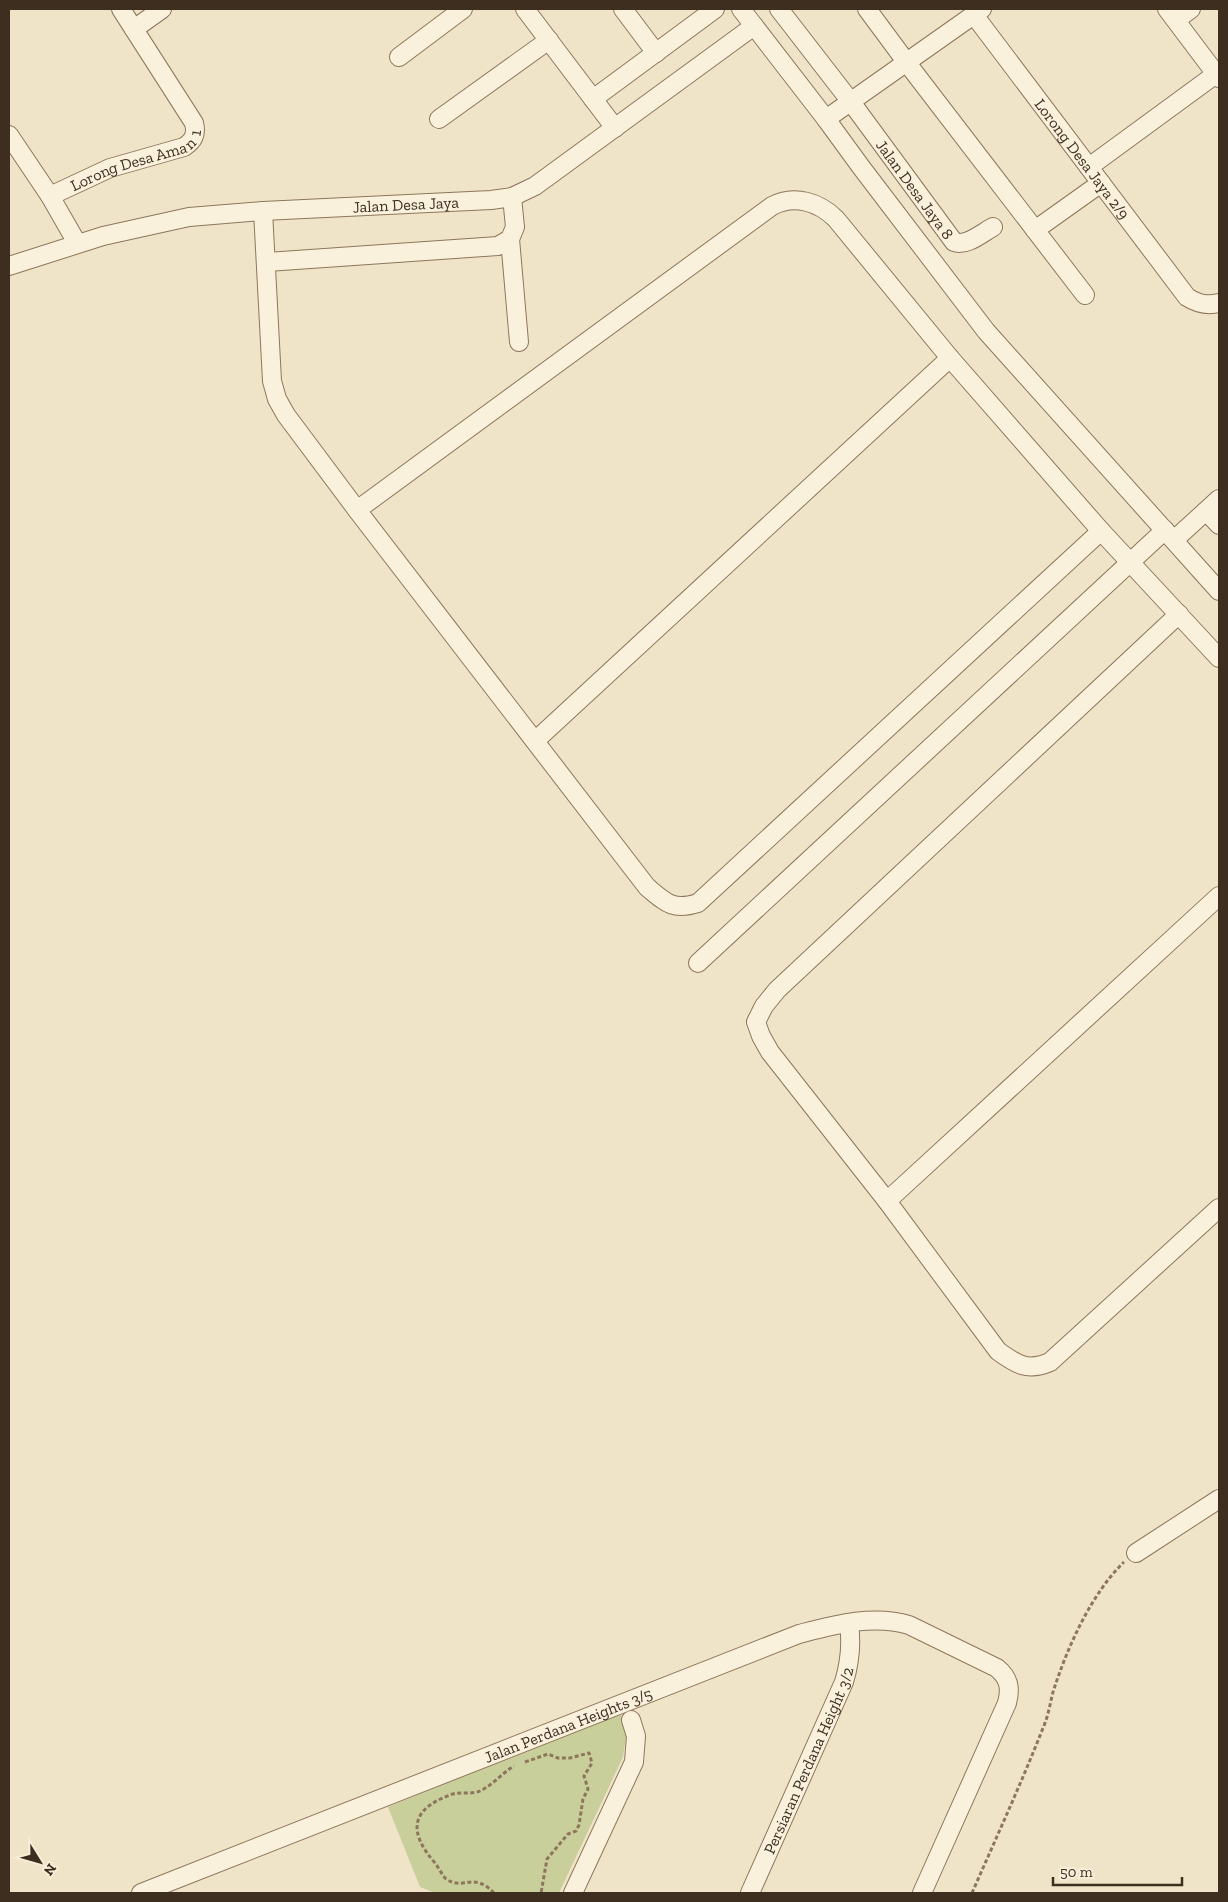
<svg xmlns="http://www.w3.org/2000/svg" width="1228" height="1902" viewBox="0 0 1228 1902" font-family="'Zilla Slab',serif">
<rect width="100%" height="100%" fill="#f0e4c8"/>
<!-- green -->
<path fill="#c9cf9b" d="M620,1713L627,1731L623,1757L559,1893H435L420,1887L388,1807Z"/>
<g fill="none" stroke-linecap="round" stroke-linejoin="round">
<defs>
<g id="minor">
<path d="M525,9L615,128"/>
<path d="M623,9L656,53"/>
<path d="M741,9L826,119L861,167L986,331L1219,591"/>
<path id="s1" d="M779,9L851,102L954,242C966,247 982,233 993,227"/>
<path d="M867,9L907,63L1085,295"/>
<path d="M1167,9L1219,78"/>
<path id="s2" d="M974,15L1187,297C1198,304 1207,306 1219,303"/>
<path d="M1176,20L1191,9"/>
<path d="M134,29L162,9"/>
<path d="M399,57L463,9"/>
<path d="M593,99L715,9"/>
<path d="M439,119L549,40"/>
<path d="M826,119L982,9"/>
<path d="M9,135L50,196L77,243"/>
<path d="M1089,167L1216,74"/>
<path id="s3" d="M50,196L110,168L184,147C193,141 197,135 194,123L121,9"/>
<path d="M263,211L272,381L277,399L286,415L357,510L647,887C666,903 673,911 698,903L1101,531"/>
<path d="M1035,230L1101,183"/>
<path d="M510,239L519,342"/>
<path d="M267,262L498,246L510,239L515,227L512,197"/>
<path id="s4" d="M9,266L103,236L189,217L263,211L491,200L512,197L535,186L754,26"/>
<path d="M357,510L772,206C794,194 819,202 836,219L950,358L1101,531L1219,658"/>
<path d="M1206,511L1219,525"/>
<path d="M1174,540L1219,499"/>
<path d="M1179,614L777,990L764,1006L756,1022L761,1036L770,1052L887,1201L998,1351C1016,1364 1027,1372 1050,1362L1219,1208"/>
<path d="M535,741L950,358"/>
<path d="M698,963L1165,530"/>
<path d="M887,1201L1219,896"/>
<path d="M1136,1553L1219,1499"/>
<path id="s5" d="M141,1893L799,1634C834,1625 873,1614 909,1625L997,1668C1009,1678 1011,1688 1007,1703L922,1893"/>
<path d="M573,1893L634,1762L636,1736L631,1720"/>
<path id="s6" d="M750,1893L844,1682C850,1662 852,1645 849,1624"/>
</g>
</defs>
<!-- minor casing -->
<use href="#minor" stroke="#8d765c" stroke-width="20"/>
<!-- path -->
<g stroke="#8d765c" stroke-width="3" stroke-dasharray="4 2.5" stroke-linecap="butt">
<path d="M525,1762L548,1754L558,1758H570L589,1753L592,1763L584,1776L588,1789L583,1799L579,1825L576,1831L568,1834L547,1859L541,1893"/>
<path d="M494,1893C473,1871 464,1891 446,1879C442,1875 439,1868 435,1863C409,1833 409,1810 450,1795C459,1791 471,1795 480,1791C493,1785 502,1773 514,1766"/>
<path d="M972,1893C996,1838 1021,1784 1043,1728C1048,1717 1050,1704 1053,1692C1067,1648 1091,1594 1124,1562"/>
</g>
<!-- minor -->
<use href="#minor" stroke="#faf1dc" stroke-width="18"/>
</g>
<g text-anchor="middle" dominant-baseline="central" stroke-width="4" stroke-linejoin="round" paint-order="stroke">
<!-- street labels -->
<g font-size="16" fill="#3d2e20" stroke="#f7eed8">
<text stroke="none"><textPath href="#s3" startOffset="94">Lorong Desa Aman 1</textPath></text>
<text stroke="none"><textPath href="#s2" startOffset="180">Lorong Desa Jaya 2/9</textPath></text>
<text stroke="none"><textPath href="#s1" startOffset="226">Jalan Desa Jaya 8</textPath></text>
<text stroke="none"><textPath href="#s4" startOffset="404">Jalan Desa Jaya</textPath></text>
<text stroke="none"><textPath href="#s5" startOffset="459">Jalan Perdana Heights 3/5</textPath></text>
<text stroke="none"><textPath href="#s6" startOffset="145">Persiaran Perdana Height 3/2</textPath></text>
</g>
</g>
<!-- border -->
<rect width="1228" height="1902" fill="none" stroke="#3d2e20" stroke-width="20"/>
<!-- north arrow -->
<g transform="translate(40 1862) rotate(127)" stroke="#f7eed8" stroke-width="4" paint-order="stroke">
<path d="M0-4L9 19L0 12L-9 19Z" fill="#3d2e20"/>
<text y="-8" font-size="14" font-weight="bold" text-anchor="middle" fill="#3d2e20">N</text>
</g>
<!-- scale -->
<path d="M1053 1877v8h129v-8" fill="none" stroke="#3d2e20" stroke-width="2.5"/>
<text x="1060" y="1877" font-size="15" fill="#3d2e20" stroke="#f7eed8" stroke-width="4" paint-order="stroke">50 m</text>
</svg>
